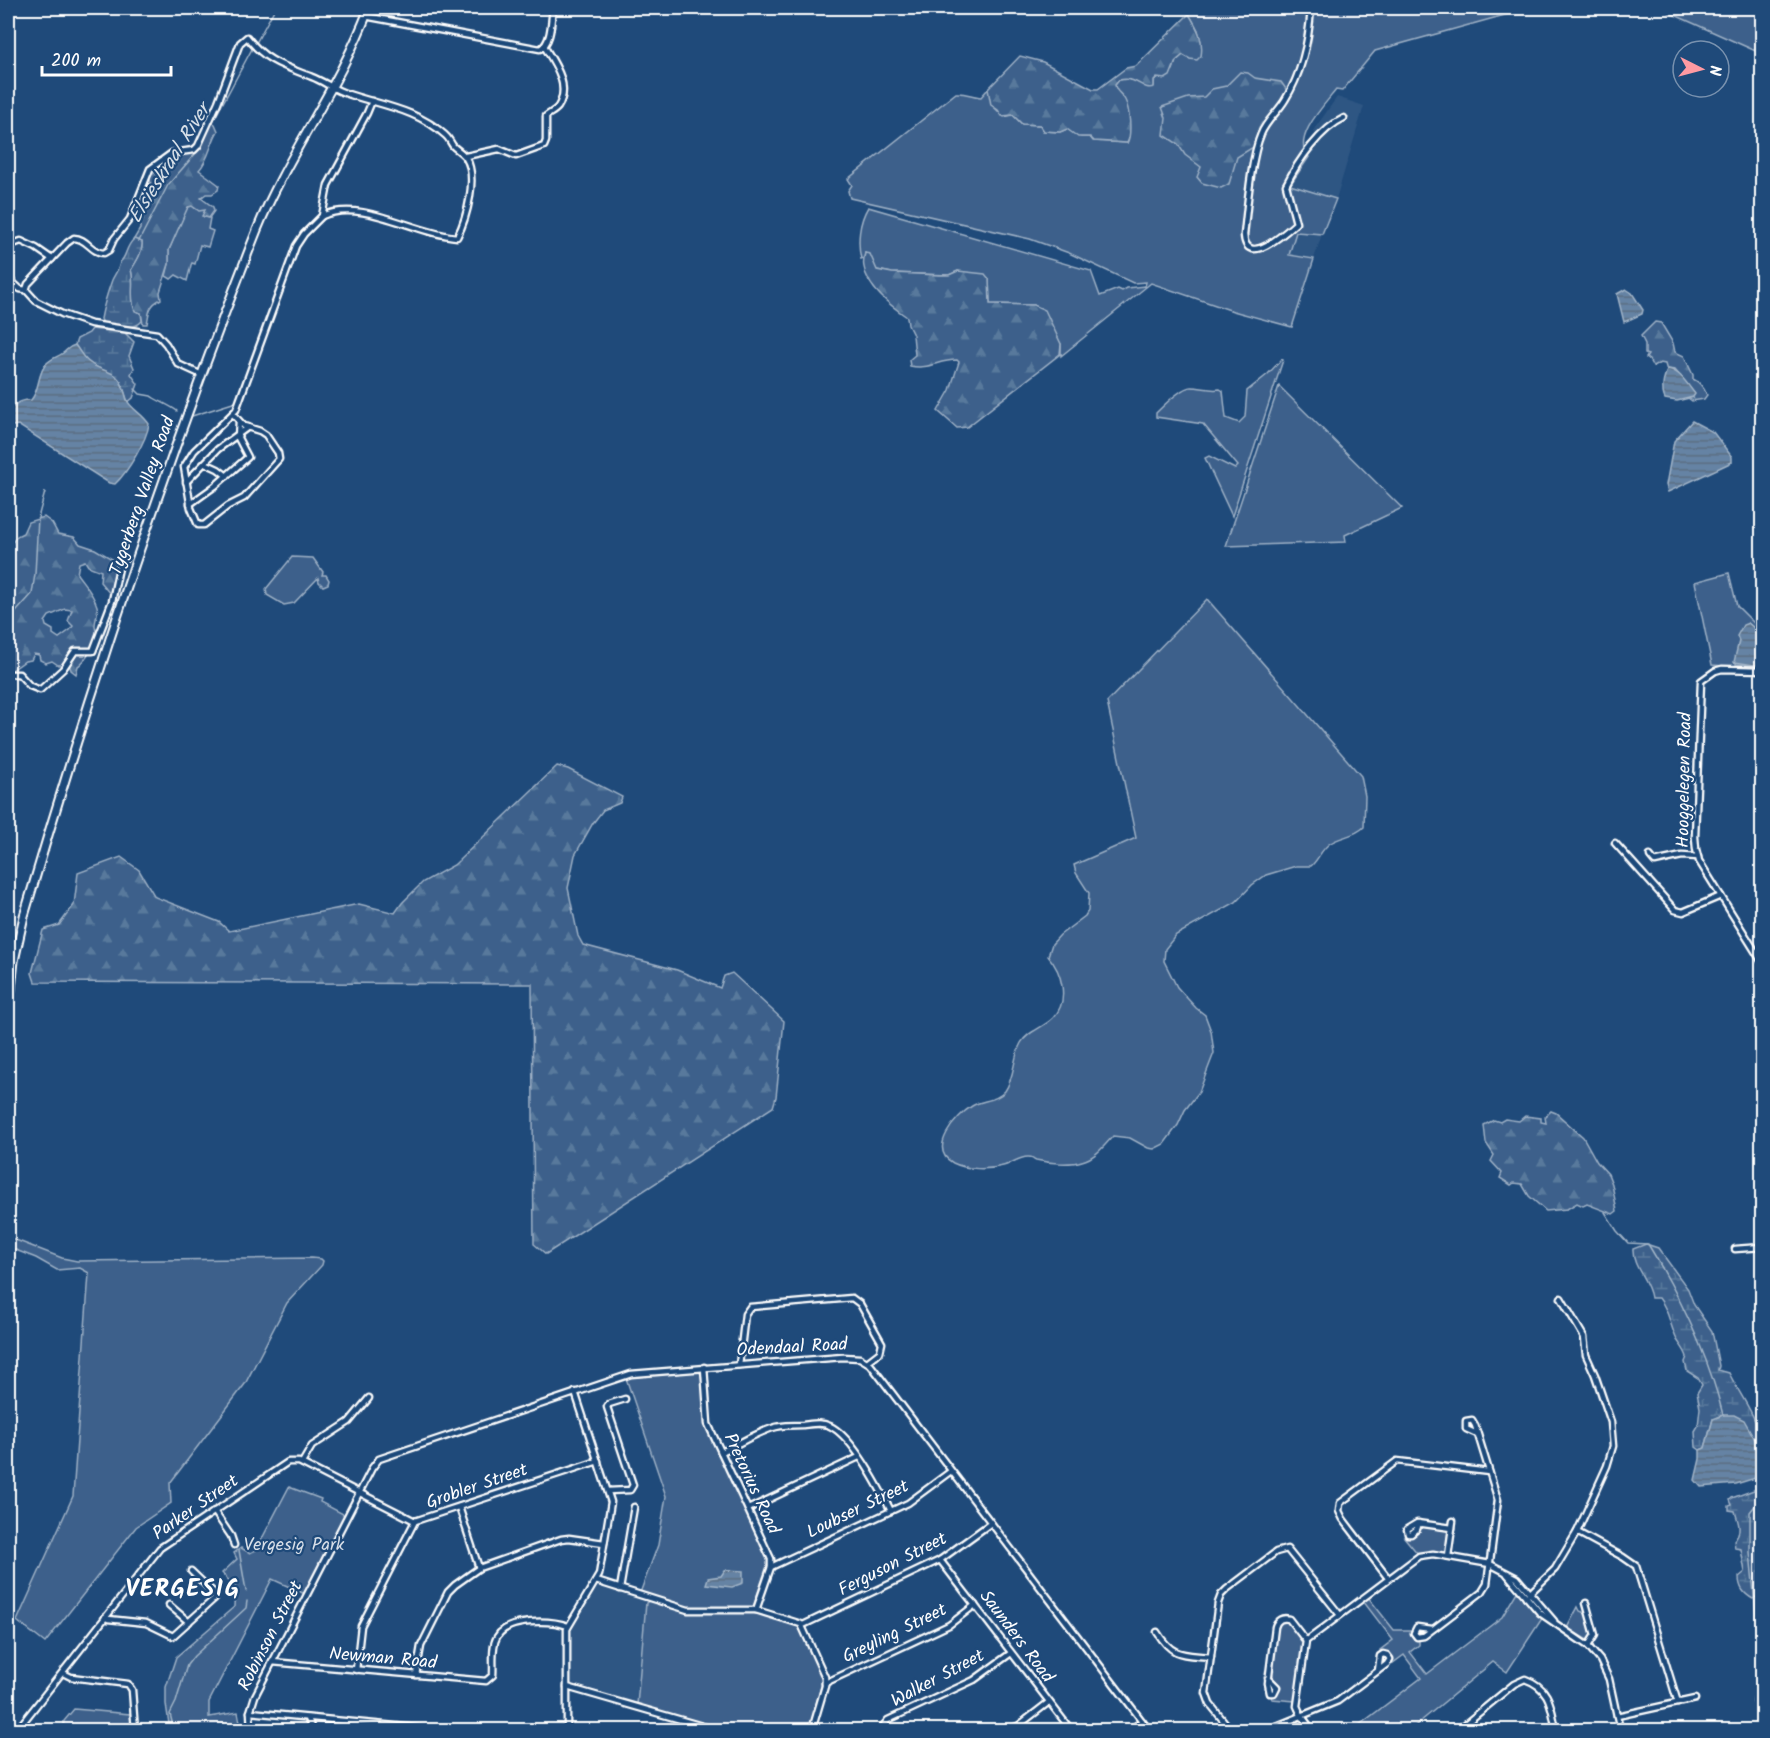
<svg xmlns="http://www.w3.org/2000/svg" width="1770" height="1738" viewBox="0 0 1770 1738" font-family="Kalam,sans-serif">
<defs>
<pattern id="forest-firs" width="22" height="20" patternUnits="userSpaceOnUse" patternTransform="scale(1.5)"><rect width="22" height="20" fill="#3c618b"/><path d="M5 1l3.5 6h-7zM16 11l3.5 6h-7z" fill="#59799c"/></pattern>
<pattern id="wetland-marsh" width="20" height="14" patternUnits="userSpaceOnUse" patternTransform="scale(1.5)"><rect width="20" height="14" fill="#3c618b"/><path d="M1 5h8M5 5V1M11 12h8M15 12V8" fill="none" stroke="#59799c"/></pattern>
<pattern id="water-rules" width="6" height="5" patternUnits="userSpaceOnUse" patternTransform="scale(1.5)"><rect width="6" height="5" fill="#6583a4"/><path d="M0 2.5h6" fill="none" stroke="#5b6d81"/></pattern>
</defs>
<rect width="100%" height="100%" fill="#1f4a7a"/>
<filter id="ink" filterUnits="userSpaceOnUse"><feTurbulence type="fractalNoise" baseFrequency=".0167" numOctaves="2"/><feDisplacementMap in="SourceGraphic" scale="12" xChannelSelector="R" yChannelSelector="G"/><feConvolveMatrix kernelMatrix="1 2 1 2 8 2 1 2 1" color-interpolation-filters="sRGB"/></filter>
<g filter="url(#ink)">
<!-- built -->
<g fill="#2e5683">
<path d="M1337,97L1364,106L1336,199L1289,185L1321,138L1313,131Z"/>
<path d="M1296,231L1322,234L1314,259L1288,255Z"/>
<path d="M596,1586L646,1600L637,1703L571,1683L570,1628Z"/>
</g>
<!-- green -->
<g fill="#3c618b" stroke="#9eb0c5" stroke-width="1.5">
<path d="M1196,8H1530L1375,51L1342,91L1336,90C1325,104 1290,140 1309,157L1290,185L1336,199L1322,234L1296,232L1289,255L1314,259L1292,327L1233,311L1151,283L1061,356V344L1034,305L990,304L989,279L958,271L949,275L892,273L877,270L865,253L864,258L861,259C857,242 859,222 868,207L1091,271L1100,296L1118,289L1122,291L1127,288L1145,286L1146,282L1133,283L1069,253L1030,239L850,198L848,191L852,185L848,179L956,93C964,92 972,96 981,97L988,89L995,108L1004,117L1013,115L1022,124L1040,125L1043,131L1060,132L1067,129L1081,137H1090L1093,141L1127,143C1130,127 1131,103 1116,92L1115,85L1119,80C1132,77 1141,84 1154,86V81L1173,70L1176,61L1183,55L1191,59L1201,42L1198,30L1189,14Z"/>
<path d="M1659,8H1762V56L1758,52Z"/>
<path d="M192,206L196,209L205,210L204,217L210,218L208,229L213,231L208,247L200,245L195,264L192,263L191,265L187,281L176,275L171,279L166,276L169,264V250L184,214L188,207Z"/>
<path d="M1282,359L1283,360L1232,516L1205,458L1209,456L1235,469L1238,466L1203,424L1156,417V413C1163,406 1182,387 1191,387C1202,387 1210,391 1220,389L1223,391L1226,418L1239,423L1245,417L1247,391L1268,374Z"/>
<path d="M1279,386L1402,508L1345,535L1346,542L1226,546Z"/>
<path d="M292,557L313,558L323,572L322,575H326L329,580L328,584L323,586L319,582L318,578L294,603L284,605L267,595L266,589Z"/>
<path d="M1729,573L1737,606L1762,631V635L1748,623L1739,641L1736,664L1762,666V669L1712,665L1695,582Z"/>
<path d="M1207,599L1361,776L1365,796L1364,827C1354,837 1340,836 1329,844C1321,850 1318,860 1311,866H1296L1266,875L1252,885L1236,902L1176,935L1165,949L1164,961L1177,987L1196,1008L1205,1015L1211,1031L1214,1053L1199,1092L1185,1110L1178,1125L1164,1144L1154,1149L1148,1148L1130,1138L1113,1136C1104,1146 1095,1158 1082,1161C1070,1165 1048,1163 1036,1160C1031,1158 1034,1157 1028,1157C1019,1157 1011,1164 1003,1166C988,1170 967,1170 953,1163C927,1149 956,1116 972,1106C982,1100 997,1101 1005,1091C1015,1077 1013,1057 1021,1043C1028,1031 1043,1028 1053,1018C1070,1001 1062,972 1048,956L1052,944L1060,935L1085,916L1088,911L1089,893L1076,873L1074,865L1136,838L1107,702Z"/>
<path d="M8,1237L62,1258L77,1261L312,1258L321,1259L323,1261L322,1265L287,1303L245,1384L170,1483L171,1503L136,1527L45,1643L17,1621L73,1496L89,1273L80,1268L57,1270L36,1258L8,1247Z"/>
<path d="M695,1370L699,1371L702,1376L706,1424L769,1560L753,1607L692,1608L640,1593L658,1545L666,1496L626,1378Z"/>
<path d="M289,1487L321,1499L320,1502L345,1515L305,1594L272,1579L209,1702V1717L238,1712L241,1728L235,1730H166L169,1724L166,1704V1687L176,1657L234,1607L235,1587L222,1573L237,1559L234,1553L241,1548L250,1553L256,1550Z"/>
<path d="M1422,1526L1448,1531L1446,1552H1426L1418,1554L1404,1537L1413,1536Z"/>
<path d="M1518,1590L1534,1612L1543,1617L1507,1672L1493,1662L1410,1730H1345L1359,1725L1421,1678L1404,1655L1393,1663L1389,1654L1381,1652L1380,1650L1393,1640L1363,1601L1368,1597L1394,1630H1412L1413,1637L1419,1640V1645L1410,1652L1427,1674L1502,1617Z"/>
<path d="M649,1601L692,1613L757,1612L796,1624L801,1629L823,1679L809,1730H725L637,1705L646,1603Z"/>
<path d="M1578,1607L1580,1611L1587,1614L1592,1634L1589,1641L1567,1628Z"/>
<path d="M1286,1620L1303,1642L1295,1701L1272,1699L1271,1696L1276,1694L1279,1688L1271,1676L1277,1626L1280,1622Z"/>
<path d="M74,1709L130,1714L132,1730H63L64,1721Z"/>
</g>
<!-- forest -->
<g fill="url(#forest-firs)" stroke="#9eb0c5" stroke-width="1.5" fill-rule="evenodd">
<path d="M1189,14C1197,27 1204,40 1201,56L1197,60L1190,59L1183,55L1176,61L1170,76L1165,79L1157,78L1154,81V87C1141,91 1139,76 1119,80L1115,85C1116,93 1122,93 1125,100C1130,110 1132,135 1127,143L1094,141L1090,137H1078L1067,129L1060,132L1044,131L1040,125L1022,124L1013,115L1002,116L998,110L991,105L988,89L1020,56L1043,62L1093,89H1098L1126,68L1136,66Z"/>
<path d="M1240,72L1248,73L1255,78L1281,82L1286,89L1285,96L1255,146L1237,157L1229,184L1221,188L1202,183L1197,177L1201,167L1185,155L1178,144L1164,135L1166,118L1162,107L1188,98L1204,97L1212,89L1226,86Z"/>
<path d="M211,122L215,124L218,131C210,144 209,160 199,170L219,185L218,190L212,194H206L201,198L213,207L214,211L209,218L202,216L205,210L199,211L192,206L188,207L169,250V264L160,292L161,299C149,305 149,312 147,324H143L141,313L135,311C129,298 135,283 131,270C136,262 143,252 142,242L134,239L140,229V225L137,224L134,219L138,215L136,209L138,203H141L142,196L146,194L147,186L151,183L149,177L155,172L157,165L178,150L195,145L201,131Z"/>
<path d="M865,253L870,254L877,270L892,273L940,275H949L958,271L985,274L989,279L990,304L1034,305L1045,310L1061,344L1060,354L967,427L957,428L938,411L950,390L959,362L957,360C937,360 930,370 910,366L909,360L915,355L913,335L908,325L907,317C891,306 867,288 864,267C863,263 864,257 865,253Z"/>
<path d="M1655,322L1661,323L1673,343L1675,352L1684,356L1693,375V379C1700,382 1704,388 1707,395L1704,399L1692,401L1688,398L1693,397L1694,393L1675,370L1668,369L1667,371L1665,364L1660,363L1653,367L1649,360L1646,358L1648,355L1645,354V344L1641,336Z"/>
<path d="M44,517L52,523L58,534L74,537L80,544L95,549L119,563L111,595L100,582L101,571L88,566L85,561L79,563L77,574C85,585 93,593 97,606C99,613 95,619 95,625C95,630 98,636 97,639C96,646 83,663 78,666L76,674L71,670L69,664L58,665L52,661L46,663L40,660L39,655L34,654L31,660L25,661L8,673V548L17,536L23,533L28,522ZM65,609L72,610L68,621L73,626L70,630L59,638L53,634V630L46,626L45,622L49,616Z"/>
<path d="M557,766L568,769L622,797L620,803L603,810L593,823L575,855L568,888L578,936L583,945L677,970L720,988L724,976L732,973L784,1021L776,1097L773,1107L546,1254L534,1244L532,984L35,982L32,973L43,930L59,925L74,905L78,873L121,857L139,870L155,897L219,922L229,931L359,904L395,913L402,903L423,882L454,865Z"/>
<path d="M1551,1111L1556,1113L1583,1137L1597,1162L1608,1174L1612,1184L1617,1211L1613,1214L1587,1204L1583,1206L1577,1203L1567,1209L1546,1211L1529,1196L1522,1184L1514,1183L1511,1185L1500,1178L1502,1173L1491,1161L1494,1155L1486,1143L1484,1125L1494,1120L1500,1122L1505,1119L1519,1121L1525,1116L1541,1118V1122L1546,1123L1545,1117Z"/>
</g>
<!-- wetland -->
<g fill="url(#wetland-marsh)" stroke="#9eb0c5" stroke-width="1.5">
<path d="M134,239L142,242C143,252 136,262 131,270C135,283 129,298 135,311L141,313L142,321C134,331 115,325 103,323L101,319C103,308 108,291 112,280C115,274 119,269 120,262C127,257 125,247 134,239Z"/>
<path d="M92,329L125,333L134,342L129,356L134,368L131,374L138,384L133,398L128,402L121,382L116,376L92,365L85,360L75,345L77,339L89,333Z"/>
<path d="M1646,1244L1658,1248L1688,1289L1694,1305L1712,1331L1719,1366L1718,1370L1729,1373C1742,1399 1762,1422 1762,1452L1713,1419L1705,1448L1700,1450L1696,1447L1695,1431L1698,1426L1700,1408L1697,1393L1702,1385L1698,1378L1687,1371L1685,1362L1687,1357C1685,1350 1681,1346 1677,1340C1670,1326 1669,1310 1659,1298H1651C1649,1280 1632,1267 1633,1249Z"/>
<path d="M1762,1487V1512L1758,1530L1762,1544V1580L1758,1596L1753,1599C1744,1594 1739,1588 1739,1577L1745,1572L1741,1549L1735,1548L1734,1540C1743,1530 1738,1523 1735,1511L1729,1510V1506L1732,1505L1730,1500L1732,1498Z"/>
<path d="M1762,1675V1730H1758V1726L1753,1701L1756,1680Z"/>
</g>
<!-- water -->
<g fill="url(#water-rules)" stroke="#a3b5c8" stroke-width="1.5">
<path d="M1626,289L1632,293L1643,310L1642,314L1624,322L1617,294Z"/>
<path d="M75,345C80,351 83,359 90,363C97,369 107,370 115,375C123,382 124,391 127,400C130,408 143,414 149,424C147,440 127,473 115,484L109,483L18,425L13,426L8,422C8,407 17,400 31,400C40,390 37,374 46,364C51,358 58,357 63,353C68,349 68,347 75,345Z"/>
<path d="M1668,369C1680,371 1687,384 1695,394L1693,397L1677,401L1665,399C1661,391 1663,377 1668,369Z"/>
<path d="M1692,421L1713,432L1732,457V462L1668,492L1666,485L1674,441Z"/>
<path d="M1748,623L1762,635V666L1734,662L1739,641L1737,636L1743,625Z"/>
<path d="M1723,1415H1734L1744,1420L1762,1452V1476L1736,1484L1701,1487L1695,1480L1700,1459V1450L1705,1448L1713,1419Z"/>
<path d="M725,1570L743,1571V1583L732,1587L706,1584L708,1578L721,1576Z"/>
</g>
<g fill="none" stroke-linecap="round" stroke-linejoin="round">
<!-- stream -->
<g stroke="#a3b5c8" stroke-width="1.5">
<path d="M256,43L275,8"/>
<path d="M139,241L168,185L196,153L253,47"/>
<path d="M102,330L103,323"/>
<path d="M135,389L140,394L151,396C154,399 171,406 177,411"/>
<path d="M192,416L236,402"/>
<path d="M8,621L32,594L35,574L38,518L45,492"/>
<path d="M1605,1212L1617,1231L1628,1243L1648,1244C1679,1295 1709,1357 1723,1415"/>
<path d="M1762,1497L1750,1512V1552L1756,1615L1762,1645"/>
<path d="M239,1550L246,1591"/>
<path d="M174,1730L170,1714L176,1702L187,1665L194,1656L246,1608L247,1601"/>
</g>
<defs>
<g id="minor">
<path d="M1311,8C1309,39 1302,73 1285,100C1278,112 1266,121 1261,134C1251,157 1247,209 1244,235C1246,269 1286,232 1296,223L1286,185C1298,161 1320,129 1344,118"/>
<path d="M365,16L540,49C552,43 551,20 553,8"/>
<path d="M466,156L499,149L516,156L544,146L546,141V116C550,113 555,111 558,107C571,86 555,64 544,46"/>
<path d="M8,246L21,241L36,248L52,259"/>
<path d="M8,278L20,289L26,290L36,301L62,314L91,324L157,334L166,344L178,364L202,375"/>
<path d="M26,290L28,284L67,243L74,238C87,238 91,253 104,253L109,250L114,239L130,219L150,169L172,153L194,150L198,146L218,102L240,43L247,37C266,62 284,66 312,77C323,81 333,89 345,93C379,105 417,109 445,135C449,138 450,142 453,146C457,150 463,153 466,158C478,177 467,218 457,237C415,234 362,198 322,216"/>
<path d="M233,414L244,426L260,431L266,435L278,453L279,459L244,498L228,506L204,525H198L191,508L184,467L194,451L236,410L296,246L304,234L322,216L328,185L367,113L372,101"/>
<path d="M205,463L218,469L227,476"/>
<path d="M186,482L218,449L248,427"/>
<path d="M190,504L215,486L248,457L238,438L239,421"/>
<path d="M1762,670L1722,669L1715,671L1701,681L1695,837L1696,849L1699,861L1762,962"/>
<path d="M8,674H19L30,686L40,690L63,669L75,651H93L112,601L120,563L125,559"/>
<path d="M1615,843L1675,910L1683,912L1721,896"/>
<path d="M1650,856L1655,862L1682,856L1698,857"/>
<path d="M1735,1249L1762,1247"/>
<path d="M739,1365L745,1314L750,1307L852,1298L860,1304L882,1343L880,1352L867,1362"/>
<path d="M704,1367L708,1424L771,1559V1567L756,1610"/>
<path d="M721,1452C739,1444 757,1432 776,1427C784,1425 794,1425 803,1425C812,1424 821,1422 830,1426C853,1437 880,1489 891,1511"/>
<path d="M302,1463L312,1446L349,1422L369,1398"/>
<path d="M608,1491L630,1490L633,1485L607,1407L609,1404L625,1399"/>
<path d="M459,1507L479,1568"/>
<path d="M748,1509L859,1457"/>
<path d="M214,1511L231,1536L234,1545"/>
<path d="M415,1521L598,1461"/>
<path d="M1419,1523L1417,1529L1411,1534H1408L1407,1529L1417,1523L1452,1528"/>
<path d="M1577,1532L1623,1557L1636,1566L1678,1703"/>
<path d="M1448,1556L1453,1521"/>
<path d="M940,1560L1071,1730"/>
<path d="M771,1567L908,1503L951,1471"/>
<path d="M1507,1574L1540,1613L1588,1646L1600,1660L1609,1679L1620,1730"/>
<path d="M1388,1578L1343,1519L1339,1511L1340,1503L1397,1461L1489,1472"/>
<path d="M596,1581L688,1610H756L801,1624L825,1677V1686L812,1730"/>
<path d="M620,1589L634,1507"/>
<path d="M1526,1597L1555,1569L1577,1532L1607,1466L1613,1446L1611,1422L1595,1375L1586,1355L1584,1337L1561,1298"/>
<path d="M1586,1603L1595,1635L1588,1646"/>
<path d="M169,1605L189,1622"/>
<path d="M105,1617L108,1619L146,1623L173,1636L215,1598L213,1592L191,1571"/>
<path d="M803,1625L940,1560L991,1523"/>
<path d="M1432,1629L1417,1627L1414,1633L1417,1637L1424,1636L1482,1592L1487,1584L1498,1500L1475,1425L1472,1420L1466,1421V1429L1477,1434"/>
<path d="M1157,1632C1173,1658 1183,1654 1211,1657"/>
<path d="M272,1662L486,1681L493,1675C494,1663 491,1647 497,1637C507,1618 551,1620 568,1626"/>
<path d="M356,1670L361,1626L415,1521"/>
<path d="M63,1673L71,1677L128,1684L132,1690L135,1730"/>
<path d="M416,1675L421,1646L448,1592L455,1585L479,1568L561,1539L569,1538L604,1543"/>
<path d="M1268,1678L1277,1687L1274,1693H1270L1268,1683L1275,1627C1277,1620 1282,1617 1289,1619L1306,1641"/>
<path d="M825,1683L949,1625L975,1605"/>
<path d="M567,1687L716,1730"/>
<path d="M250,1712L437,1730"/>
<path d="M1617,1716L1695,1699"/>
<path d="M308,1718L312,1730"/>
<path d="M17,1730L160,1548L288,1462H299L415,1521"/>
<path d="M251,1730L250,1712L255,1696L372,1468L379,1459L631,1374L843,1357L860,1358L870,1364L1149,1730"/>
<path d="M567,1730V1629L599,1575L611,1502L575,1392"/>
<path d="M880,1730L888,1720L974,1680L1011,1653"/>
<path d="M1008,1730L1018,1726L1049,1702"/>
<path d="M1130,1730L1142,1721"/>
<path d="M1231,1730L1210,1704L1206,1693L1218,1603L1221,1595L1227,1589L1276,1552L1287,1549L1340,1615"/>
<path d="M1267,1730L1338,1701L1387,1664L1390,1659L1387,1655L1383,1654L1380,1656L1378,1671"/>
<path d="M1312,1730L1301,1715L1297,1706L1306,1641L1419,1556L1433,1554L1490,1564L1517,1578L1554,1621"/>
<path d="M1458,1730L1514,1684L1525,1679C1551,1688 1551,1707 1556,1730"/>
</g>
<path id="primary" d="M8,1017L14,961L24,916C92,684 168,455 257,230C288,153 340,86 369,8"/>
</defs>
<!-- minor casing -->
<use href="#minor" stroke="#fff" stroke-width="9"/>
<!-- primary casing -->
<use href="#primary" stroke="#fff" stroke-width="11"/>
<!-- minor -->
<use href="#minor" stroke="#1f4a7a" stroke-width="4.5"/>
<!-- primary -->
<use href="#primary" stroke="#1f4a7a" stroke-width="7"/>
</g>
</g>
<g text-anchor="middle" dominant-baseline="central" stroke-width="4.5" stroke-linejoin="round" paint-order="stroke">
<!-- street labels -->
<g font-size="18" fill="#fff" stroke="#1f4a7a">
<text transform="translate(143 496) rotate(-71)">Tygerberg Valley Road</text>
<text transform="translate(1685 780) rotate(-89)">Hooggelegen Road</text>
<text transform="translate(792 1348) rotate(-3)">Odendaal Road</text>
<text transform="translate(751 1484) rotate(65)">Pretorius Road</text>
<text transform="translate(477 1487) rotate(-19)">Grobler Street</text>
<text transform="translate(196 1508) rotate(-35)">Parker Street</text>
<text transform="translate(858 1510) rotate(-26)">Loubser Street</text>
<text transform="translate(893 1565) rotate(-27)">Ferguson Street</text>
<text transform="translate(895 1634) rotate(-26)">Greyling Street</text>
<text transform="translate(271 1636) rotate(-63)">Robinson Street</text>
<text transform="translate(1016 1637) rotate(53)">Saunders Road</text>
<text transform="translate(383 1659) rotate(5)">Newman Road</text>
<text transform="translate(938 1679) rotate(-28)">Walker Street</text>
</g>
<!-- park labels -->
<g font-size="18" fill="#d8dfe8" stroke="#1f4a7a">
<text x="294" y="1545">Vergesig Park</text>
</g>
<!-- water labels -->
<g font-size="20" font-style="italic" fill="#d8e0e8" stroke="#1f4a7a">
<text transform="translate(170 164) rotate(-58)">Elsieskraal River</text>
</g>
<!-- district labels -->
<g font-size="24" font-weight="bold" letter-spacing="1.5" fill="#fff" stroke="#1f4a7a">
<text x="183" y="1589">VERGESIG</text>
</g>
</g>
<!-- margin -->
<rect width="1770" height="1738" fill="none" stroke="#1f4a7a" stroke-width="30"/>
<rect x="15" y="15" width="1740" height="1708" fill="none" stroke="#fff" stroke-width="2" filter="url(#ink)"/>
<!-- north arrow -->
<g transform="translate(1701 69) rotate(96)"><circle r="28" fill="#1f4a7a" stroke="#7992af" stroke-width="1.5"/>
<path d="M0-4.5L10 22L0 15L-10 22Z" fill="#ff9aa2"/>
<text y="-9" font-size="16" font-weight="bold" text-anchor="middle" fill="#ffffff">N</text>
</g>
<!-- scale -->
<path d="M42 66v9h129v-9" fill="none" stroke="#ffffff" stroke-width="3"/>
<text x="51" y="66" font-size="18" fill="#ffffff" stroke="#1f4a7a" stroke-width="4.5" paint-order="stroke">200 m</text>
</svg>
